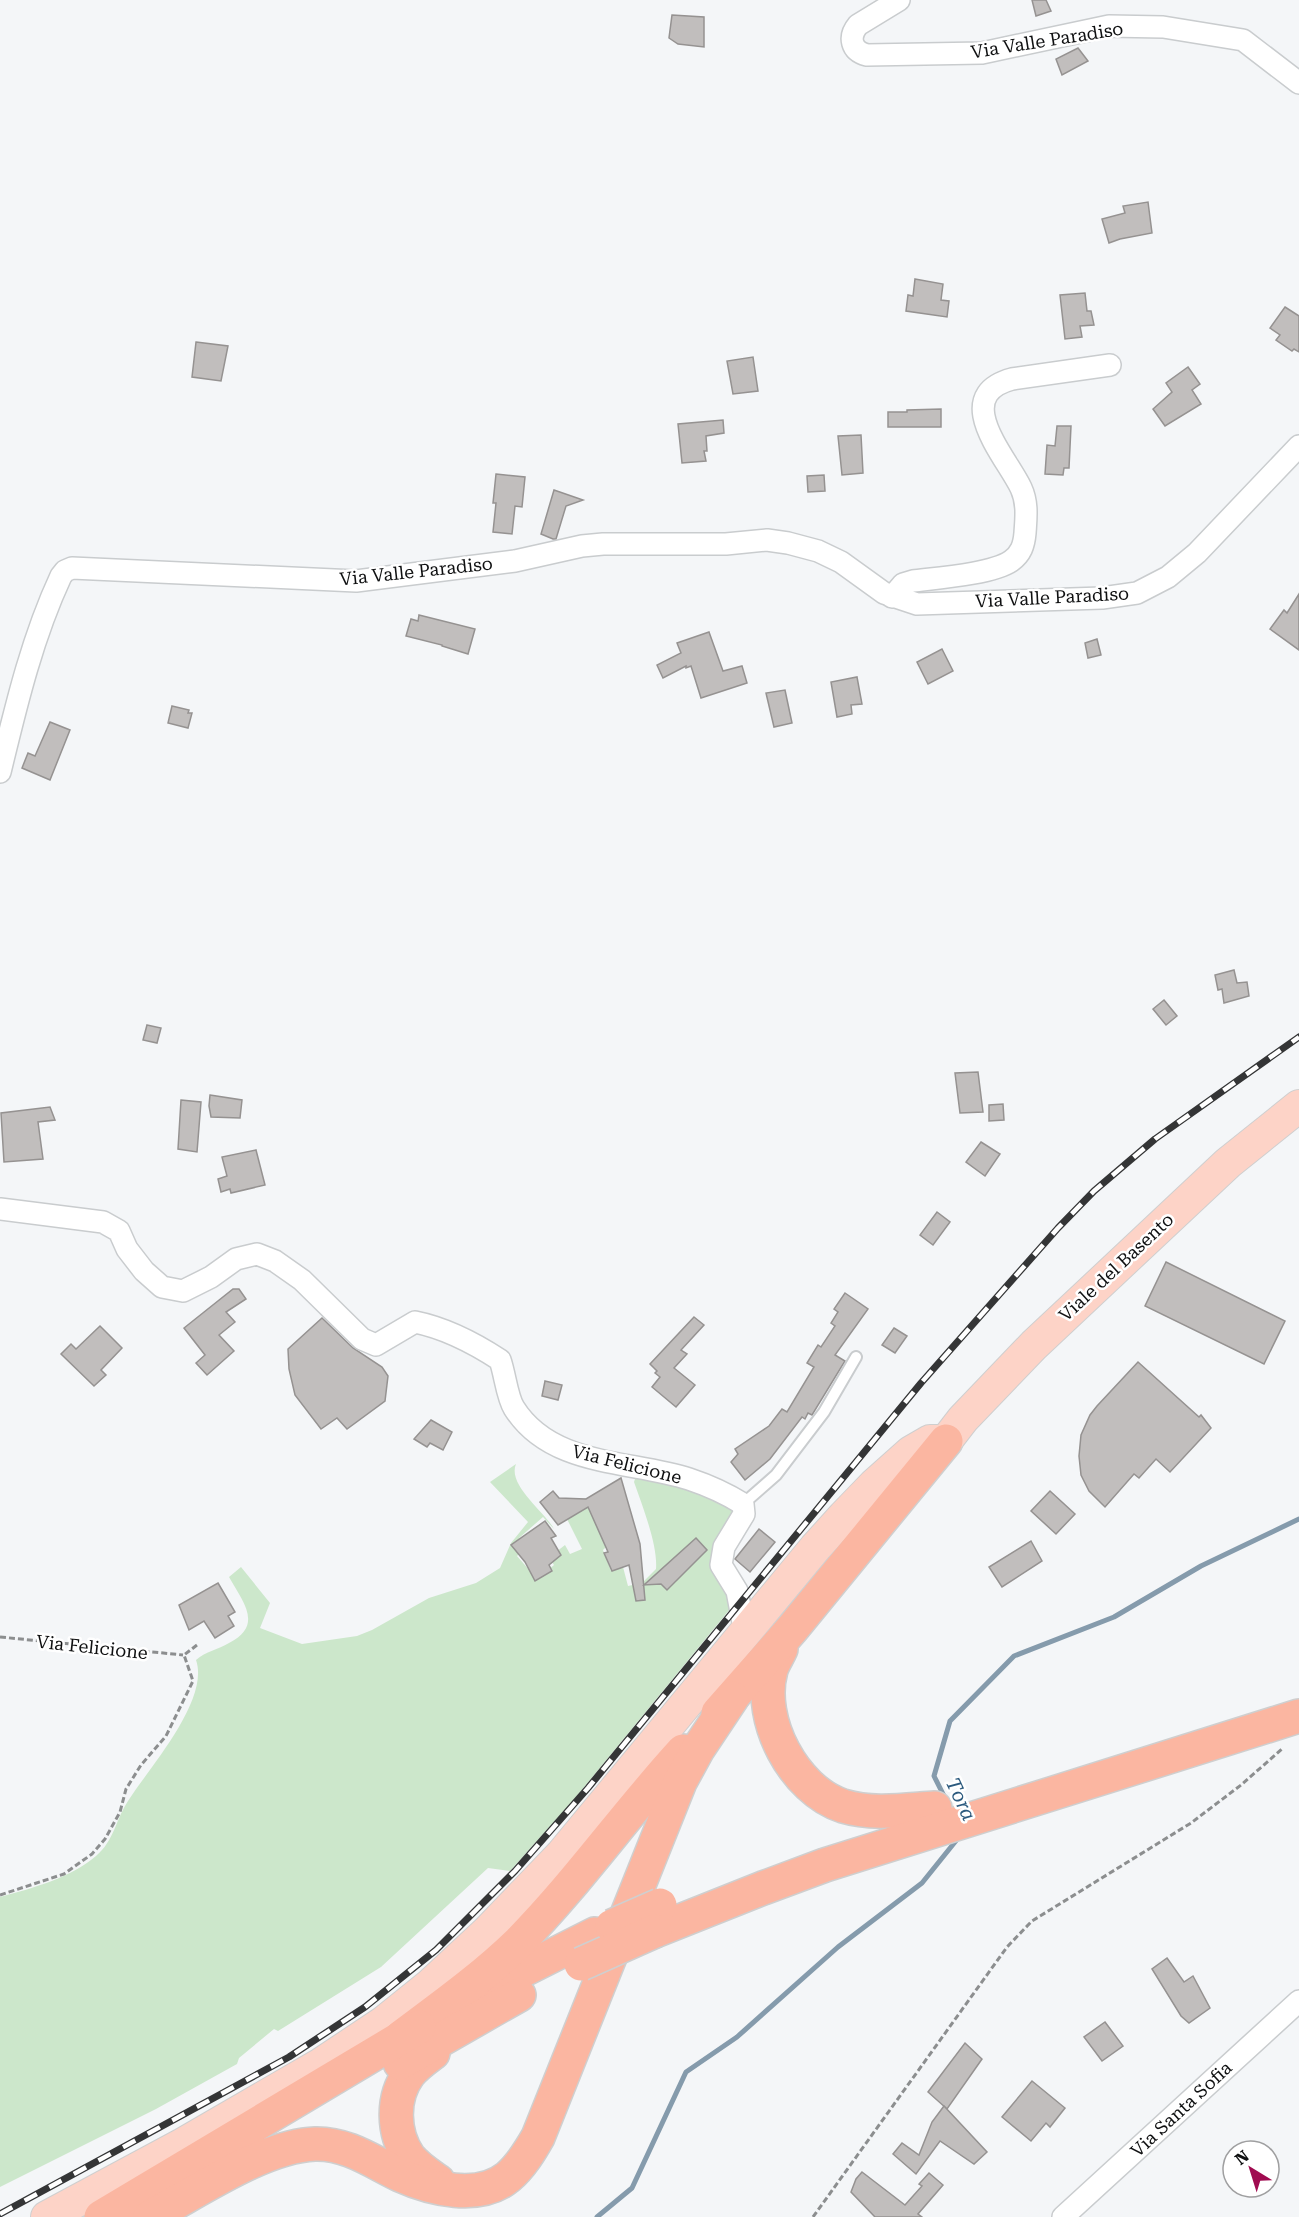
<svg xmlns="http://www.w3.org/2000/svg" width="1299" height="2217" viewBox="0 0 1299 2217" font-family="'Roboto Serif',serif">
<rect width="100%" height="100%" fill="#f4f6f8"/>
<!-- green -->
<path fill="#cce7cb" d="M516,1464C507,1485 545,1512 554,1529L543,1517L519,1538L527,1547L517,1556L537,1579L554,1565L552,1562L556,1552L565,1545L570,1554L582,1549L567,1519L581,1510L579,1501L586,1498L606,1547L603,1550L611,1571L623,1567L628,1586L642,1583L656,1569C658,1545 642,1505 634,1482L637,1473L740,1503L719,1549L735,1603L576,1797L510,1871L488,1868L381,1967L278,2031L274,2029L239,2058L237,2064L156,2109L0,2187V1897C33,1888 70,1878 96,1856C114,1841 116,1819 128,1801C149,1768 210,1700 196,1660C206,1651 218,1650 229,1643C264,1625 243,1602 229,1577L241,1567L270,1603L260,1628L302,1644L357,1636L372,1630L429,1598L476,1583L500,1568L511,1543L528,1522L490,1482Z"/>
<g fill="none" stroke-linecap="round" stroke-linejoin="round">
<!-- stream -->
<g stroke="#859bac" stroke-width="5">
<path d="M946,1800L934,1776L950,1721L1014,1656L1114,1617L1201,1566L1299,1519"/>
<path d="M597,2217L632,2188L686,2072L737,2037L838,1947L922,1883L959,1837"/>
</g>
</g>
<!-- building -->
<g fill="#c1bebd" stroke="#959291" stroke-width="1.5">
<path d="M1032,0H1046L1051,11L1036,16Z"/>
<path d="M672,15L704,17V47L678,44L669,38Z"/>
<path d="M1078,48L1088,61L1062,75L1056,59Z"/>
<path d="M1148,202L1152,233L1120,239L1109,243L1102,219L1125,213L1123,206Z"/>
<path d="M915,279L943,284L941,300L949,301L947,317L906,311L908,295L913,296Z"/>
<path d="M1085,293L1087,311H1091L1094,325L1080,326L1082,337L1065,339L1060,295Z"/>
<path d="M1285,307L1299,316V352L1294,349L1292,351L1276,340L1280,335L1270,328Z"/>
<path d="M196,342L228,346L221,381L192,377Z"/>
<path d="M753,357L758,391L733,394L727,361Z"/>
<path d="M1188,367L1200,384L1192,390L1201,404L1165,426L1153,409L1172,392L1166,383Z"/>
<path d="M941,409V427H888V412H907V410Z"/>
<path d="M723,420L724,433L706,436L707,451H704L706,461L682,463L678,424Z"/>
<path d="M1057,426H1071L1069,468H1064L1063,475L1045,474L1047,445L1055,446Z"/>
<path d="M861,435L863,473L842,475L838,436Z"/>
<path d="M496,474L525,477L522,507L515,506L512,534L493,532L496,503H493Z"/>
<path d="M824,475L825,491L808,492L807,476Z"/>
<path d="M554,490L583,500L566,506L556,539H553L541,534Z"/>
<path d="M1299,594V650L1270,629L1284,610L1287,613Z"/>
<path d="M419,615L475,629L468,654L442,646V645L406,636L411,619L418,621Z"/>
<path d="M709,632L723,671L742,666L747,683L701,698L691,666L686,668V666L663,678L657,665L681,653L677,643Z"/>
<path d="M1097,639L1101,655L1088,658L1085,643Z"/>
<path d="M942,649L953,671L928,684L917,662Z"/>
<path d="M857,677L862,704L851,705L852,714L837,717L831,682Z"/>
<path d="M785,690L792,723L774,727L766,693Z"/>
<path d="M172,706L189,710L188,713H192L188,728L168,723Z"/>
<path d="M50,722L70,730L50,780L22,768L28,753L35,756Z"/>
<path d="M1234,970L1237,983L1247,982L1249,996L1224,1003L1222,989L1218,990L1215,975Z"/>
<path d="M1164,1000L1177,1016L1166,1025L1153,1009Z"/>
<path d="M147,1025L161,1028L157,1043L143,1040Z"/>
<path d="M978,1072L983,1112L960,1113L955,1073Z"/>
<path d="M210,1095L242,1100L240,1118L211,1117L209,1106Z"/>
<path d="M181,1100L201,1102L197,1152L178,1149Z"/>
<path d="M1003,1104L1004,1120L989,1121V1105Z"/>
<path d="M50,1107L55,1120L38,1122L43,1159L4,1162L1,1113Z"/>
<path d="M981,1142L1000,1154L985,1176L966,1162Z"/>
<path d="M256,1150L265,1185L231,1193L230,1189L221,1192L218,1179L227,1176L222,1157Z"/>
<path d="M937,1212L950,1222L933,1245L920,1235Z"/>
<path d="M1166,1262L1285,1321L1264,1364L1145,1306Z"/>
<path d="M233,1289H239L246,1299L226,1312L235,1322L219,1335L234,1351L207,1375L196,1363L205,1355L184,1328Z"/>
<path d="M845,1293L868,1309L835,1355L845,1361L812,1415L808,1413L805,1419L802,1417L770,1459L745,1480L731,1462L738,1454L735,1449L769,1426L782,1409L787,1412L814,1367L807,1363L818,1345L821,1347L835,1326L831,1323L838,1312L834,1309Z"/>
<path d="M694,1317L704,1325L681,1350L687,1354L674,1368L695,1385L676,1407L652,1387L660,1377L655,1373L657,1371L650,1364Z"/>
<path d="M322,1318L353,1348L382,1367L388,1376L385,1401L347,1429L337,1418L321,1429L295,1395L289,1369L288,1349Z"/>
<path d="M100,1326L122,1348L101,1370L106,1375L94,1386L61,1354L71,1344L76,1349Z"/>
<path d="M894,1328L907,1336L895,1353L882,1345Z"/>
<path d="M1138,1362L1199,1417L1201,1415L1211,1428L1170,1472L1156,1459L1139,1478L1134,1474L1105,1507L1089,1491L1081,1475L1079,1456L1081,1435L1090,1415L1097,1406Z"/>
<path d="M545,1381L562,1385L558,1400L542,1396Z"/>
<path d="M431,1420L452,1432L443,1450L430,1443L427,1447L414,1439Z"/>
<path d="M621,1478L640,1544L645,1600L636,1601L629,1565L612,1571L604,1553L608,1552L588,1507L558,1525L540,1502L553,1491L559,1498L586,1499Z"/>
<path d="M1050,1491L1075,1514L1056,1534L1031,1511Z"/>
<path d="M545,1521L556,1536L551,1538L561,1555L549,1565L552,1571L535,1581L525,1562L511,1545Z"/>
<path d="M759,1529L775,1542L750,1572L735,1559Z"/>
<path d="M696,1538L707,1550L667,1590L661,1584L644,1585Z"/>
<path d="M1031,1541L1042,1561L1002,1587L989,1567Z"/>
<path d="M218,1583L235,1612L228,1616L234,1626L215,1638L204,1621L189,1630L179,1605Z"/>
<path d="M1167,1958L1184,1982L1193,1976L1210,2008L1189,2023L1181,2016L1152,1969Z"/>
<path d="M1105,2022L1123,2046L1102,2061L1084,2037Z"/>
<path d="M965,2043L982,2059L947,2109L928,2092Z"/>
<path d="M1032,2081L1065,2108L1050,2127L1046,2123L1031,2141L1002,2117Z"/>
<path d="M944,2106L987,2152L974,2164L940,2141L916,2174L893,2154L902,2143L919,2155L932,2122Z"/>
<path d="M862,2172L905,2205L922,2186L919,2184L929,2173L943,2185L918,2214L922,2217H875L851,2192L856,2179Z"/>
</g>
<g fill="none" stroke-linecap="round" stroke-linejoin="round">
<defs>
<path id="service" d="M743,1504L776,1475L824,1412L856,1357"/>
<g id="minor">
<path d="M899,0L858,25C848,37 851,51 867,55L982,53L1109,26L1163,27L1243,40L1299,83"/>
<path d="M892,597L903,584L913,581C937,578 992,574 1011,561C1021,554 1024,545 1025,533C1026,518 1028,503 1021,488C1007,458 949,396 1012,379L1110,365"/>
<path d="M0,772C16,706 32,638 61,576L65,571L72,568L356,581L515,561L582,546L603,544H726L767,540L788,543L818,551L841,562L884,593L917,604L1102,598L1137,593L1168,577L1197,553L1299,446"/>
<path d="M0,1209L103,1222L119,1231L127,1249L144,1271L162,1287L183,1291L211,1277L236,1259L257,1254L275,1261L302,1280L362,1339L376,1345L415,1322C445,1328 474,1343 500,1360C505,1374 507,1397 514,1408C551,1467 630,1460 689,1479C707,1485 727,1494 743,1504L744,1514L724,1547L721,1565L737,1591L745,1633"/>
<path d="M1063,2217L1299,2001"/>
</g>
<path id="primary" d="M47,2217L183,2144L321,2064L384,2022L430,1985L487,1932L562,1854L815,1548L844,1516L874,1485L911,1452L930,1441H946L963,1419L1034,1345L1228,1163L1299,1106"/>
<g id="motorway">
<path d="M781,1649C778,1656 773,1663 771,1670C757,1720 794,1790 843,1806C873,1815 904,1810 935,1808"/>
<path d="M718,1713L792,1629L946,1441"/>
<path d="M655,1931L763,1888L825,1865L1299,1716"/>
<path d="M480,1992L595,1934"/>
<path d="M401,2037C441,2007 483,1977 519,1942C578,1882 626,1813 683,1751"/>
<path d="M433,2053C425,2059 415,2066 409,2074C391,2098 393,2134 409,2157C417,2167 428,2174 438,2181"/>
<path d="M400,2063L519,1995"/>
<path d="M101,2217L419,2027"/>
<path d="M150,2217C197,2192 263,2146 315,2144C347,2143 373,2162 400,2175C431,2189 479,2201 508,2177C521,2166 530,2151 538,2137L680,1782L698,1749L732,1698"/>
</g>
</defs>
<!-- service casing -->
<use href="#service" stroke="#c9ccce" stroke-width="14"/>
<!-- minor casing -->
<use href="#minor" stroke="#c9ccce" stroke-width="24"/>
<!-- primary casing -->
<use href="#primary" stroke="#cfcfcf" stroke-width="34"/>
<!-- motorway casing -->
<use href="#motorway" stroke="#cfcfcf" stroke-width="36"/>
<!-- path -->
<g stroke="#8c8e8f" stroke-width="3" stroke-dasharray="6 3" stroke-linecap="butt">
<path d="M0,1637L183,1655"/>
<path d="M0,1895L64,1874L92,1854L105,1839L120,1812L126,1789L141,1765L166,1736L193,1681L184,1655L197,1645"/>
<path d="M813,2217L1007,1947L1032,1921L1191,1823L1241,1785L1282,1749"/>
</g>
<!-- service -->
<use href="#service" stroke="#fff" stroke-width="10"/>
<!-- minor -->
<use href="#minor" stroke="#fff" stroke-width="21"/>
<!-- primary -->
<use href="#primary" stroke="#fdd3c7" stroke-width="32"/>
<!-- motorway -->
<use href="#motorway" stroke="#fbb6a1" stroke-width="33"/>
<defs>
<path id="rail" d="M0,2214L289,2057L365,2007L436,1950L515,1871L588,1788L921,1383L1058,1228L1094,1191L1155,1139L1299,1037"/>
</defs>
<!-- rail casing -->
<use href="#rail" stroke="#343536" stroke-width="7"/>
<!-- rail -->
<use href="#rail" stroke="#fff" stroke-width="4.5" stroke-dasharray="14" stroke-linecap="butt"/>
<defs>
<g id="motorway-bridge">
<path d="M612,1926L660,1905"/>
<path d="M581,1964L655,1931"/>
</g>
</defs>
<!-- motorway-bridge casing -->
<use href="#motorway-bridge" stroke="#cfcfcf" stroke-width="36" stroke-linecap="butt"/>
<!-- motorway-bridge -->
<use href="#motorway-bridge" stroke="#fbb6a1" stroke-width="33"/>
</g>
<g text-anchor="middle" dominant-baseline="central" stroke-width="5" stroke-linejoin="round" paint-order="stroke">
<!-- street labels -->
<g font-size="18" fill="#0f1011" stroke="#fff">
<text transform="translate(1047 40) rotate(-9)">Via Valle Paradiso</text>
<text transform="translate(416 571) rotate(-6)">Via Valle Paradiso</text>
<text transform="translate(1052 597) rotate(-3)">Via Valle Paradiso</text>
<text transform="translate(1116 1267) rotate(-43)">Viale del Basento</text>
<text transform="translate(627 1464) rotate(14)">Via Felicione</text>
<text transform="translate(92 1647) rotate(6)">Via Felicione</text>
<text transform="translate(1181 2109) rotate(-43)">Via Santa Sofia</text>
</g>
<!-- water labels -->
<g font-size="20" font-style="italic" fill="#2c5a7e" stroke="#fff">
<text transform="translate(961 1799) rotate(65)">Tora</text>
</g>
</g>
<!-- north arrow -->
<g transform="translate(1251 2169) rotate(322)"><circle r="28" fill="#ffffff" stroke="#9f9fa0" stroke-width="1.5"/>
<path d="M0-4.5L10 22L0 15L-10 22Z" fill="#a00b50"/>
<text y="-9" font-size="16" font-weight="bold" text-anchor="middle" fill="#0f1011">N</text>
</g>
</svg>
